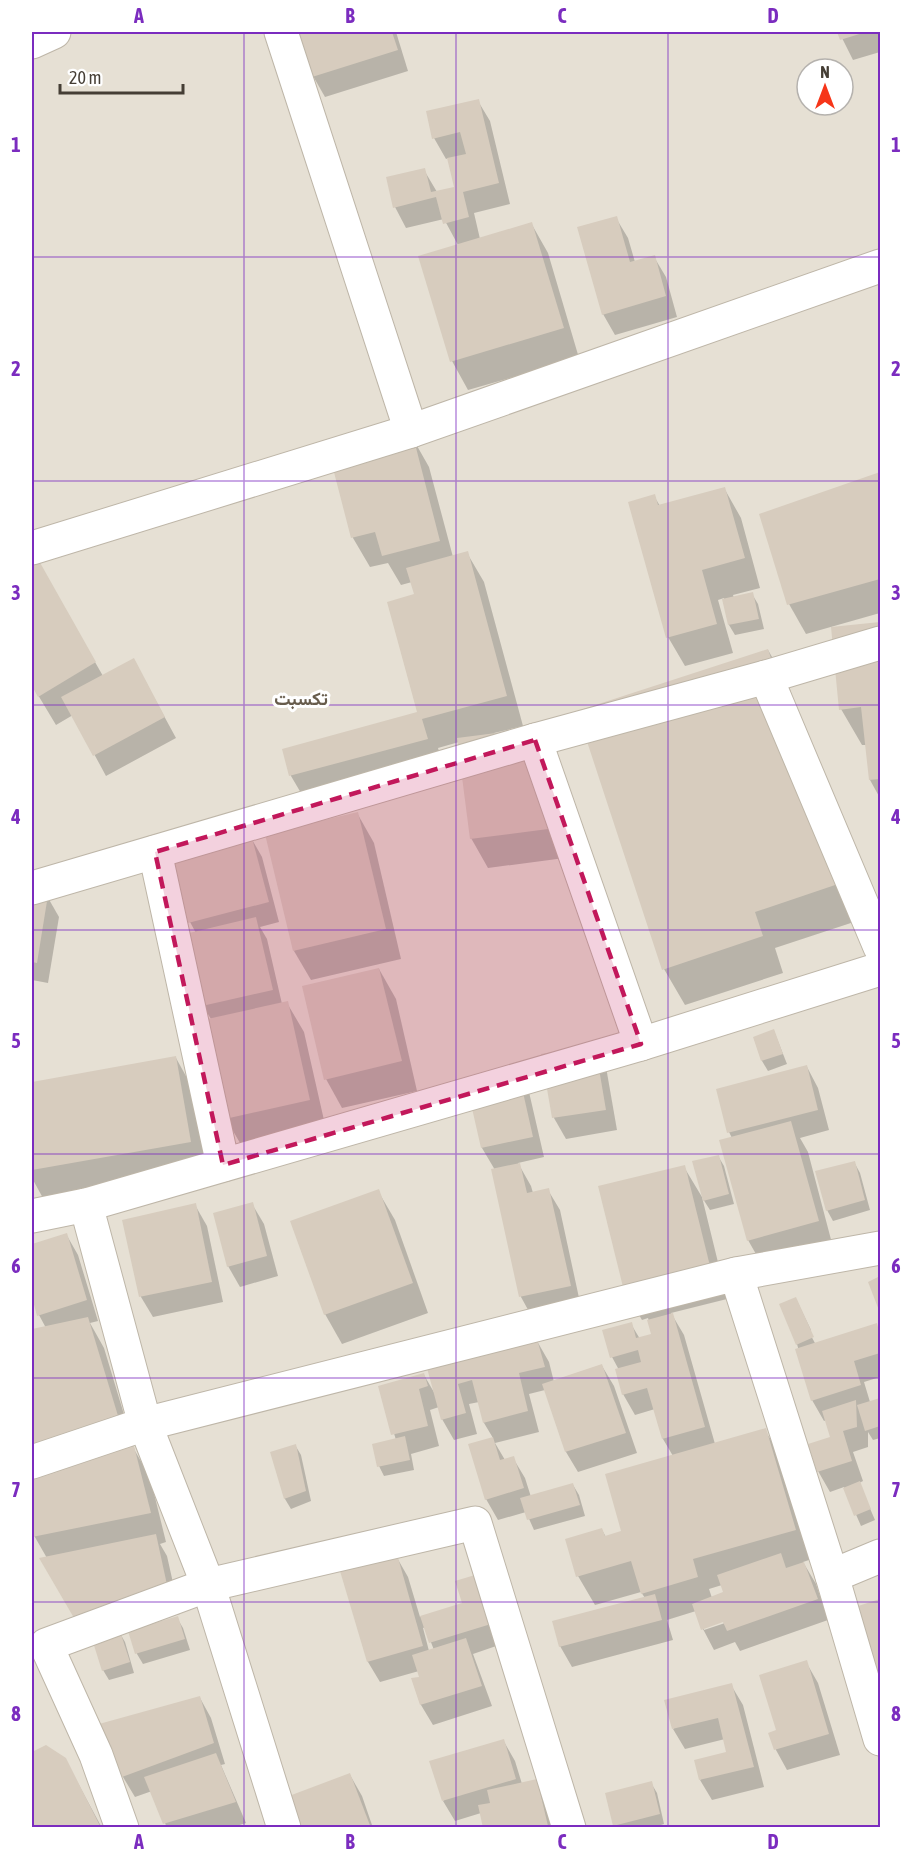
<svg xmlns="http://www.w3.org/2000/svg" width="912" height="1859" viewBox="0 0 912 1859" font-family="'Asap Condensed',Vazirmatn,sans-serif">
<rect width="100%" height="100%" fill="#f2eee5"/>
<!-- residential -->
<path fill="#e6e0d4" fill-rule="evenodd" d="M32,32H880V1827H32ZM807,69H843V105H807Z"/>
<!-- shadow -->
<g fill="#0003" fill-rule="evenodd">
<path d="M299,32H396L408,71L325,97L313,76Z"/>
<path d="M839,32H880V52L853,60Z"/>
<path d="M478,101L490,121L510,204L474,213L480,239L531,223L548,253L579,358L468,390L452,361L458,245L444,219L406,228L395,207L424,170L437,192L456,188L449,158L446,159L434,138Z"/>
<path d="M616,218L628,238L635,262L654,257L666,277L677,317L615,335L603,314Z"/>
<path d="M412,437L429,467L453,557L467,553L484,582L523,726L494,733L495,735L542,729L559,758L572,857L488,868L471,838L459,742L438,748L444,768L308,805L291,776L284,750L419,714L416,595L412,582L401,585L388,563L370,567L353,538L329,450Z"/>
<path d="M880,474V613L806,634L789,604L761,515Z"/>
<path d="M724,488L741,518L760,588L733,595L734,598L752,594L758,604L764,629L735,635L729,625L724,598L718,600L733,653L685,666L668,637L654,496L660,506Z"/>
<path d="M37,561L103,676L145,681L176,738L106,776L73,715L56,725L32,685V563Z"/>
<path d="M880,624V798L870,780L867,745H862L841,709L832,629Z"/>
<path d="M768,650L789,686L863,919L775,948L783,973L685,1005L664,969Z"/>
<path d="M357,813L374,843L401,959L311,980L294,951Z"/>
<path d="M250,836L262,857L279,922L260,927L267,939L282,1004L287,1003L304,1032L326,1129L243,1148L226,1119L211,1019L203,1006L196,933L190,922Z"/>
<path d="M32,893L47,896L59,917L48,983L32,980Z"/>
<path d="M379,969L396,999L417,1091L342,1108L326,1079Z"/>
<path d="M774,1031L787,1064L768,1071L762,1061L754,1038Z"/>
<path d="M543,1055L606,1067L617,1130L566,1139L554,1118Z"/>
<path d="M176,1058L192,1087L207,1171L44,1200L32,1178V1083Z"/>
<path d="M807,1067L818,1088L829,1130L800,1138L808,1152L834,1251L765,1270L748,1240L732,1138L729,1132Z"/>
<path d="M467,1083L529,1092L544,1157L518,1163L531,1186L533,1193L548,1190L560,1210L581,1307L532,1317L521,1297L493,1171L495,1170L482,1148Z"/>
<path d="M718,1156L724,1166L734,1204L710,1210L703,1199Z"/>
<path d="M854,1162L860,1173L870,1210L833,1221L827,1210Z"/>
<path d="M684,1167L702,1197L727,1299L671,1313L684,1335L715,1444L765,1430L782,1459L812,1559L803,1562L816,1584L828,1620L740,1651L735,1642L714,1650L703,1629L696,1611L667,1620L673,1640L572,1667L560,1646L645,1598L641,1592L595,1605L578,1576L602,1530L606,1537L623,1532L673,1456L663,1439L655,1409L635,1415L623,1394L619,1370L612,1357L631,1324L640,1339L653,1335L648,1318L642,1320L625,1291ZM722,1585L725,1593L712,1598L709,1589ZM730,1618L731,1621L704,1630V1627Z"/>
<path d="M378,1191L395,1220L428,1313L342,1344L325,1314Z"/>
<path d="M252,1204L264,1224L278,1276L240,1287L228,1266Z"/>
<path d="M195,1205L207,1226L223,1302L153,1317L141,1297L124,1221Z"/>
<path d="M66,1234L78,1255L98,1321L90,1323L104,1348L135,1451L150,1477L166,1542L160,1544L167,1556L180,1614L118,1630L125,1642L134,1673L109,1680L103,1670L94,1640L32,1532V1331L46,1328L39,1315L32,1292V1245Z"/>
<path d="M796,1299L811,1330L809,1332L816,1345L876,1325L880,1332V1377L864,1382L870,1402L880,1399V1438L873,1440L868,1432V1447L853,1452L863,1481L859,1483L875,1520L861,1526L844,1487L830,1492L818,1471L832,1438L826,1420L824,1421L812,1400L797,1344Z"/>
<path d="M537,1341L549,1362L554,1382L602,1366L614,1386L637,1453L578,1472L566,1452L545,1390L529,1394L539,1432L495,1443L505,1460L513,1458L525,1478L531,1497L573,1485L579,1495L585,1516L534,1530L526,1512L498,1520L486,1499L493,1438L484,1423L479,1402L469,1404L477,1434L454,1440L442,1419L439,1407L430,1410L439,1446L411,1454L414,1470L384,1476L379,1466L396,1440L380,1387L424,1375L435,1394Z"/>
<path d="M295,1445L301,1455L311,1501L291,1509L285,1499L272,1453Z"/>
<path d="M396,1556L408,1577L420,1617L463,1604L475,1577L502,1644L473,1654L492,1706L433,1725L421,1705L413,1679H421L419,1671L380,1682L368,1662L342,1572ZM425,1627L434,1650L429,1651L423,1628Z"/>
<path d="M880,1600V1685L857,1608Z"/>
<path d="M177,1618L183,1628L190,1650L143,1664L137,1654L130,1632Z"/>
<path d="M806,1662L818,1683L840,1755L787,1770L776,1750L770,1733L778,1731Z"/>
<path d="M731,1685L743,1705L764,1787L712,1800L700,1780L728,1753L725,1739L685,1749L673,1729Z"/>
<path d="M200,1698L211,1718L225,1764L221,1765L246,1823L230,1828H167L152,1791L135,1797L123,1777L101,1725Z"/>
<path d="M503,1740L515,1761L522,1784L536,1780L548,1801L554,1828H484L481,1813L455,1821L443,1801Z"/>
<path d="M46,1747L65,1759L102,1828H32V1754Z"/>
<path d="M350,1775L362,1796L373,1828H303Z"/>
<path d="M651,1783L657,1793L664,1824L652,1828H616L615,1825Z"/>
</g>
<!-- building -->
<g fill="#d7ccbe">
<path d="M298,32H392L398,50L312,77Z"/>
<path d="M837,32H866L840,40Z"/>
<path d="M479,99L499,183L463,192L469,217L443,224L436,197L393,208L386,177L425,168L431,192L454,187L447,158L466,154L460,132L432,139L426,111Z"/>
<path d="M617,216L630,262L655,255L666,296L602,315L577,227Z"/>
<path d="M532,222L564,328L450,362L418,256Z"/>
<path d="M413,436L440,541L382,556L375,532L351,538L328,449Z"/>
<path d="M880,472V579L787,605L759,514Z"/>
<path d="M725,487L745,558L702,570L717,624L666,638L628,502L655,494L658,505Z"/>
<path d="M468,551L507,696L422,719L428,739L289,776L282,749L417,712L387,602L414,594L406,568Z"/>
<path d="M38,559L96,662L38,697L32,686V562Z"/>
<path d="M753,592L759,619L728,625L722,599Z"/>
<path d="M880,622V779L869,780L861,707L839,710L831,627Z"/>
<path d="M768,649L844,882L755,912L763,936L662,970L577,711Z"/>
<path d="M134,658L165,717L93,756L61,697Z"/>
<path d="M543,727L556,828L470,839L457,738Z"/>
<path d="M358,812L386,929L293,951L265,834Z"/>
<path d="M251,834L269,902L188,923L171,855Z"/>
<path d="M32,892L48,895L37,963L32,962Z"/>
<path d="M256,917L273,990L202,1006L185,934Z"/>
<path d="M379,968L402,1061L324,1080L302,986Z"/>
<path d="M288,1001L310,1100L225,1119L203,1020Z"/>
<path d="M774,1029L783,1054L761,1061L753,1037Z"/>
<path d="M595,1045L606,1110L552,1118L541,1054Z"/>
<path d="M176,1056L191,1142L32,1170V1082Z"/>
<path d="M807,1065L818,1110L727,1133L716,1089Z"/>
<path d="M518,1070L533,1137L481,1148L466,1082Z"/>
<path d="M791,1121L819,1221L747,1241L719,1140Z"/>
<path d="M719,1155L729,1194L703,1201L692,1161Z"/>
<path d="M855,1161L865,1200L826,1211L815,1171Z"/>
<path d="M520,1163L527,1193L549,1188L571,1286L519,1297L491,1169Z"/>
<path d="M685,1165L711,1270L624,1291L598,1186Z"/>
<path d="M379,1189L413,1283L324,1315L290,1221Z"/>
<path d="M253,1202L267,1256L227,1267L213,1213Z"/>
<path d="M196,1203L212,1282L139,1297L122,1220Z"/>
<path d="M67,1233L87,1300L37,1316L32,1297V1244Z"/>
<path d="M880,1276V1313L868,1282Z"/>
<path d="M796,1297L814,1337L796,1345L779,1304Z"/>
<path d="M673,1313L705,1427L662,1439L647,1388L622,1395L615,1369L641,1362L638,1350L610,1358L602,1330L632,1322L636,1338L651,1334L647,1320Z"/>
<path d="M88,1317L122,1429L32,1456V1329Z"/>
<path d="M877,1323L880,1335V1353L854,1361L861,1385L811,1401L795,1349Z"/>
<path d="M537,1339L545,1367L519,1373L528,1411L483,1423L472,1380L458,1384L466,1413L441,1420L427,1368Z"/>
<path d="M602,1364L626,1433L565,1452L542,1384Z"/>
<path d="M424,1373L428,1386L419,1389L428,1426L391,1435L378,1386Z"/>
<path d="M880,1398V1426L865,1431L857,1405Z"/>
<path d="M856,1400L857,1427L843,1431L852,1461L817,1472L808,1444L830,1437L822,1411Z"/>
<path d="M766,1428L796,1530L693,1559L698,1577L641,1594L631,1561L576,1577L565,1539L602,1528L605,1536L621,1531L605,1474Z"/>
<path d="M405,1436L410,1460L377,1467L372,1444Z"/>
<path d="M493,1437L500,1460L514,1456L524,1488L485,1500L468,1444Z"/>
<path d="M296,1444L306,1491L284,1499L270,1452Z"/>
<path d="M134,1446L151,1513L32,1537V1471Z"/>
<path d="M860,1481L871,1509L854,1516L843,1488Z"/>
<path d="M573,1483L580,1505L527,1520L520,1498Z"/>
<path d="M156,1534L169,1594L74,1618L39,1558Z"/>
<path d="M781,1553L786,1568L804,1562L818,1599L727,1631L723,1622L701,1630L692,1604L723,1592L717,1575Z"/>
<path d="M397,1554L423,1646L367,1662L340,1571Z"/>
<path d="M475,1575L491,1624L429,1643L420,1616L462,1603L455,1581Z"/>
<path d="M655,1594L662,1620L559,1647L552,1621Z"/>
<path d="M880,1599V1688L855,1607Z"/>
<path d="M178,1616L185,1639L135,1654L128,1631Z"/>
<path d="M120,1631L130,1662L102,1671L92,1639Z"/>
<path d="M466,1638L482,1686L420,1705L411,1678L419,1677L412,1655Z"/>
<path d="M807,1660L829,1734L774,1750L768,1733L776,1730L759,1675Z"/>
<path d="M732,1683L754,1767L699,1780L694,1760L726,1752L718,1718L672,1729L664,1700Z"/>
<path d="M200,1696L214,1743L122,1777L99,1724Z"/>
<path d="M504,1739L516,1779L442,1801L429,1761Z"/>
<path d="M46,1745L66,1758L101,1828H32V1752Z"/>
<path d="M216,1753L236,1802L163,1824L144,1777Z"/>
<path d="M350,1773L371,1828H301L289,1796Z"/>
<path d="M537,1779L548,1826L541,1828H483L478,1805L490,1803L487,1790Z"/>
<path d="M652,1781L660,1814L613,1826L605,1793Z"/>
</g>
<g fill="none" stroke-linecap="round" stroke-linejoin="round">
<defs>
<g id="minor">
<path d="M281,32L411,431"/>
<path d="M32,42L54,32"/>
<path d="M32,548L411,431L880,266"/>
<path d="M766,677L880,947"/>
<path d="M535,740L641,1044"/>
<path d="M155,852L223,1165"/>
<path d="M32,888L535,740L766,677L880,643"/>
<path d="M86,1205L145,1424L208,1585L284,1828"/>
<path d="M32,1216L86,1205L641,1044L880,969"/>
<path d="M736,1274L880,1248"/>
<path d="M32,1462L145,1424L736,1274L832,1576L880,1739"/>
<path d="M832,1576L880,1556"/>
<path d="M122,1828L96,1755L46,1645L208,1585L475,1523L569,1828"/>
</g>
</defs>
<!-- minor casing -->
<use href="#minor" stroke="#beb6a8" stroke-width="35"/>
<!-- minor -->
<use href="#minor" stroke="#fff" stroke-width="33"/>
</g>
<!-- marked area -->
<path fill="#c2185b" fill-opacity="0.2" stroke="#c2185b" stroke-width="4.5" stroke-dasharray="12 8" stroke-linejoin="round" d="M535,740L641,1044L223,1165L155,852Z"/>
<!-- grid -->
<path fill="none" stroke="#7b2cbf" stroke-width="1.5" stroke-opacity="0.55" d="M244,32V1828M456,32V1828M668,32V1828M32,257H880M32,481H880M32,705H880M32,930H880M32,1154H880M32,1378H880M32,1602H880"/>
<g text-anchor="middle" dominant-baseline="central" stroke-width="6" stroke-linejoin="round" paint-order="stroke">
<!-- neighbourhood labels -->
<g font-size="18" font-weight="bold" fill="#675c4c" stroke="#fff">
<text x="301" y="698">تكسبت</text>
</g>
</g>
<!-- border -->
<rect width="912" height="1859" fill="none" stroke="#ffffff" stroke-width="66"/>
<!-- north arrow -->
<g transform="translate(825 87)"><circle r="28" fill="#ffffff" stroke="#b5b2ae" stroke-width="1.5"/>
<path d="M0-4.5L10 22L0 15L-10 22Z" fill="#f63519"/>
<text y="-9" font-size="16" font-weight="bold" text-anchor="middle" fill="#453e35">N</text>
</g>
<!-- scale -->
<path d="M60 84v9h123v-9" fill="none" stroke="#453e35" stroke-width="3"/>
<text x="69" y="84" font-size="18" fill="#453e35" stroke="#ffffff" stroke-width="4.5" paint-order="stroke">20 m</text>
<rect x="33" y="33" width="846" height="1793" fill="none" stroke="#7b2cbf" stroke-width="2"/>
<g font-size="20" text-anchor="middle" font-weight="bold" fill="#7b2cbf">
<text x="139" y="23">A</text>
<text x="350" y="23">B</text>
<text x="562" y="23">C</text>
<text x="773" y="23">D</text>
<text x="16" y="152">1</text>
<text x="896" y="152">1</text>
<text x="16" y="376">2</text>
<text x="896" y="376">2</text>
<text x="16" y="600">3</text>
<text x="896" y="600">3</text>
<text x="16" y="824">4</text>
<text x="896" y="824">4</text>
<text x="16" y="1048">5</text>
<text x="896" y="1048">5</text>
<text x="16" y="1273">6</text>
<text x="896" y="1273">6</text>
<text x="16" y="1497">7</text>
<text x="896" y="1497">7</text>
<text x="16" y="1721">8</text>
<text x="896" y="1721">8</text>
<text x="139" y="1849">A</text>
<text x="350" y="1849">B</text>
<text x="562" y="1849">C</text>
<text x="773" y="1849">D</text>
</g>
</svg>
